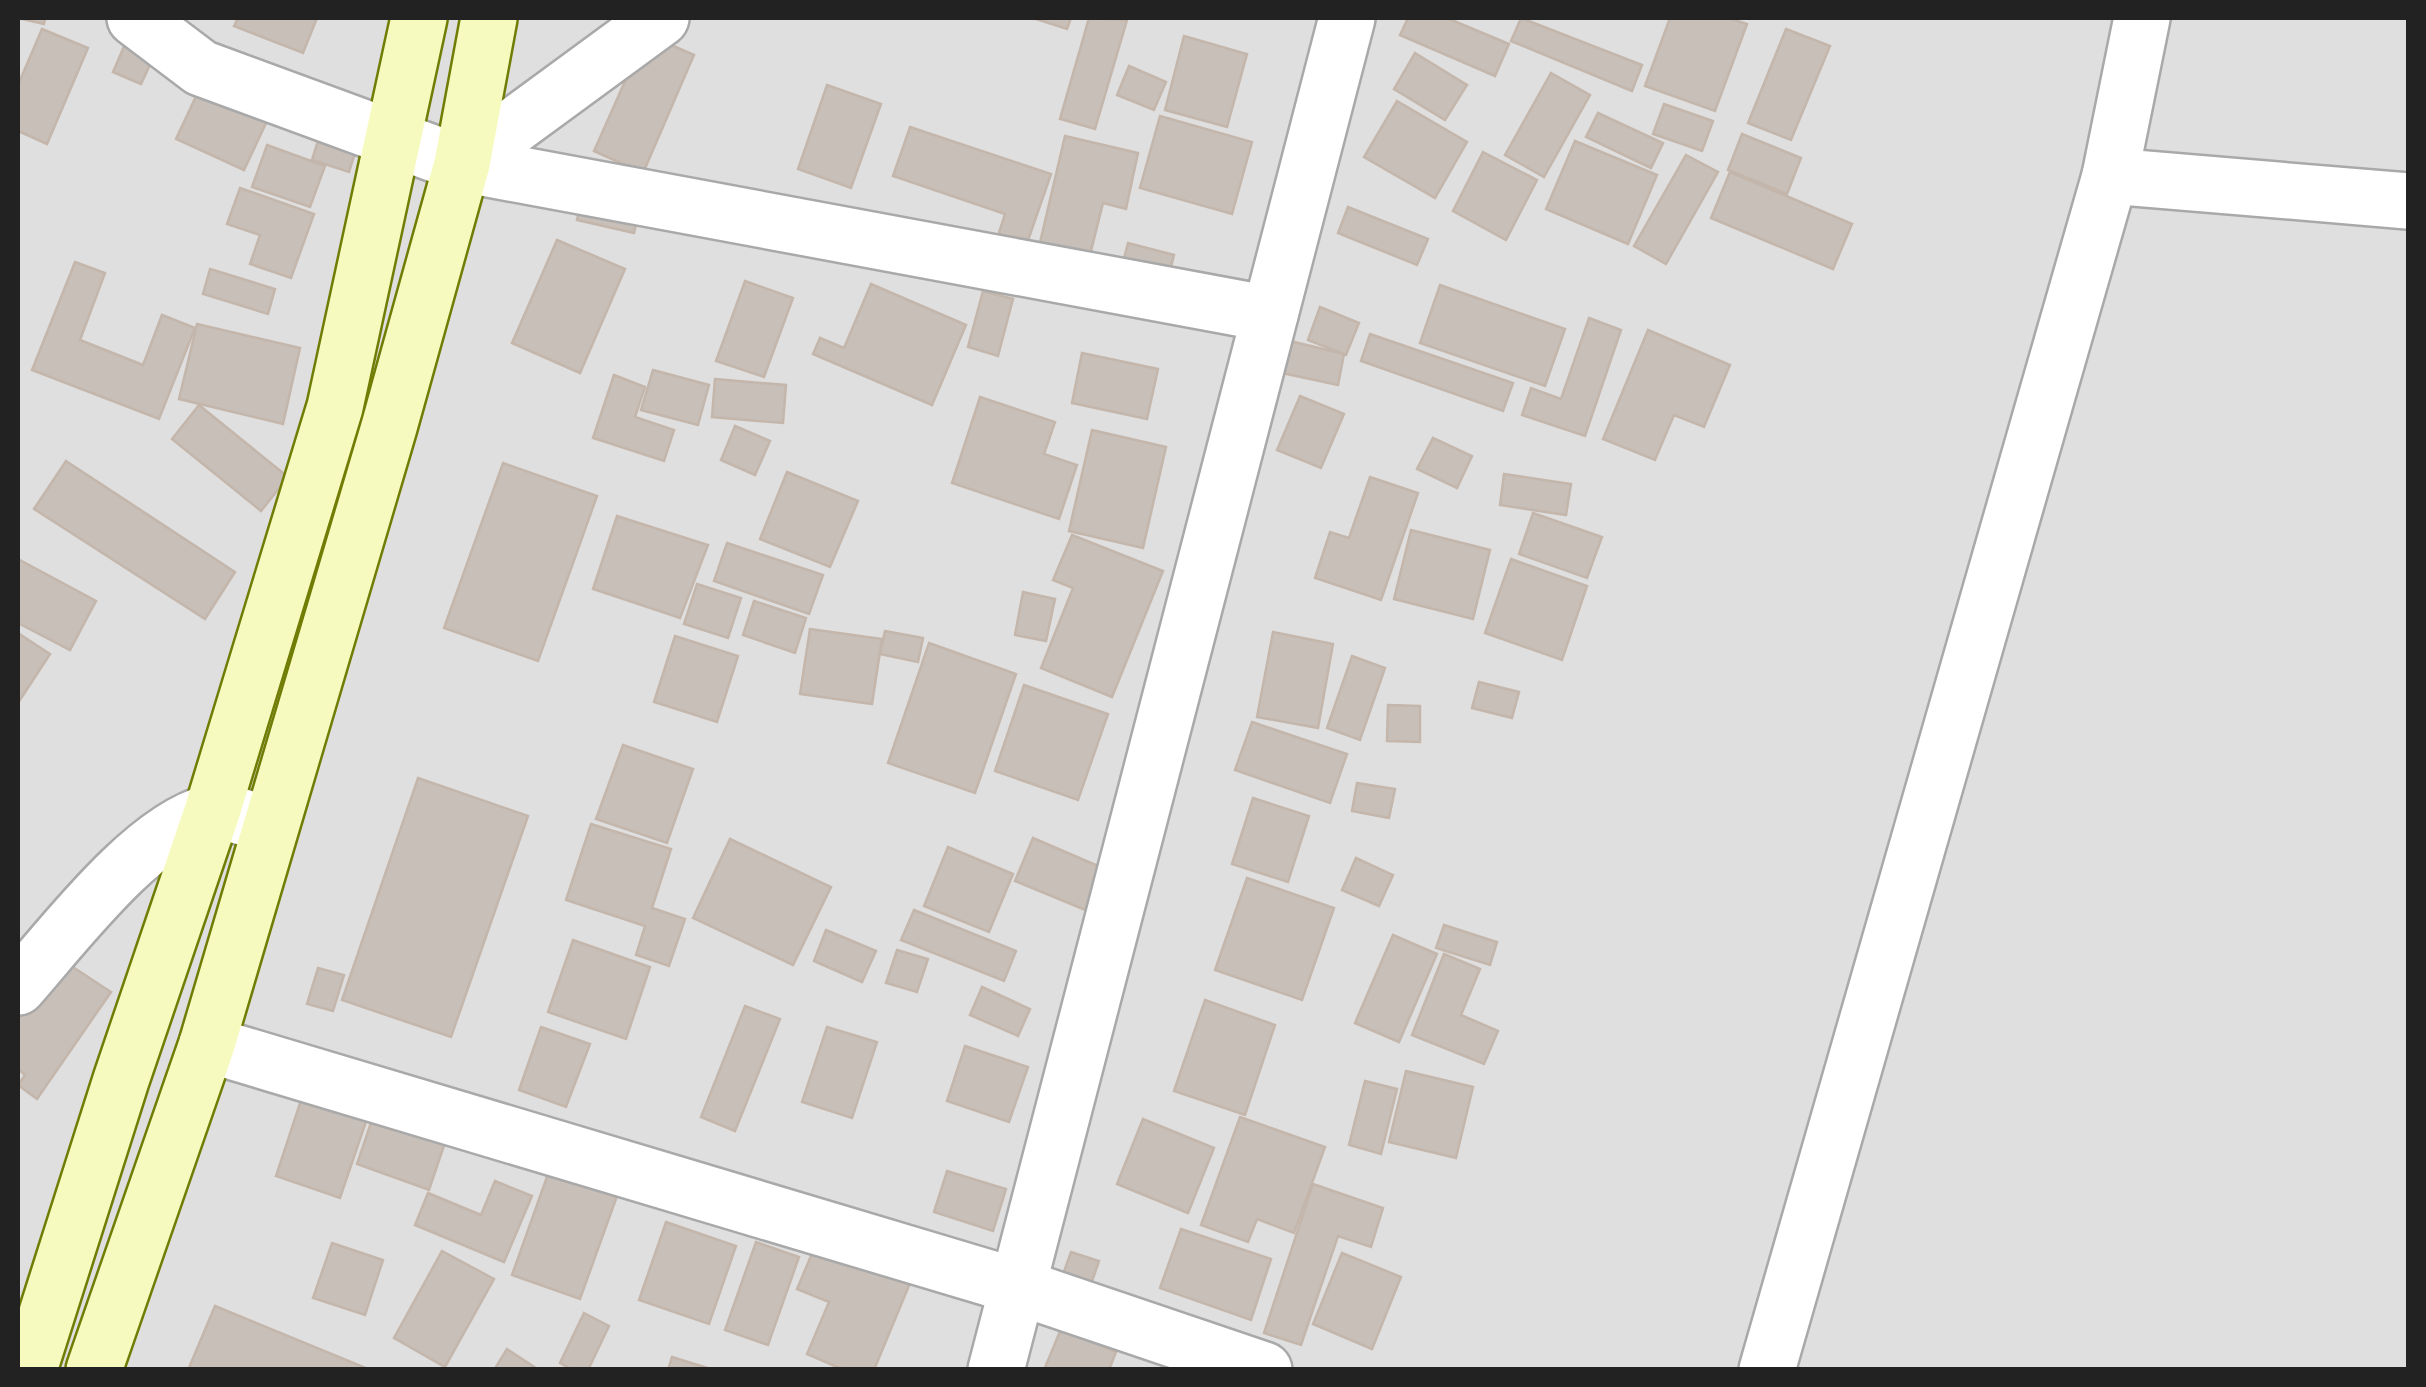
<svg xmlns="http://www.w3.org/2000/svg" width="2426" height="1387" viewBox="0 0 2426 1387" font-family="'Golos Text',sans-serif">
<rect width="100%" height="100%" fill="#f2efe9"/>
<!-- residential -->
<rect fill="#e0dfdf" x="18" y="18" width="2390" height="1351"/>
<!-- building -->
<g fill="#c7bfb8" stroke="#c4b6ab" stroke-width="2.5">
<path d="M18,18H45L44,24Z"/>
<path d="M238,18H317L303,53L234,26Z"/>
<path d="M1033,18H1071L1067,29Z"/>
<path d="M1089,18L1127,20L1095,129L1060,119Z"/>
<path d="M1408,18H1447L1509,44L1495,76L1400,35Z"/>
<path d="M1521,18L1642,65L1632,91L1511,41Z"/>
<path d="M1670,18H1728L1747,24L1715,111L1645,86Z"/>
<path d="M42,29L88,48L47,144L18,131V85Z"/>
<path d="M1786,29L1830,46L1791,140L1748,123Z"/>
<path d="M646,34L694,55L643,173L594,151Z"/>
<path d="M1184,36L1247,54L1227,127L1165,110Z"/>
<path d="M125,44L154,56L141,84L113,72Z"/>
<path d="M1415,53L1467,85L1445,120L1394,89Z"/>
<path d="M1129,66L1166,82L1154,110L1117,95Z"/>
<path d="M1551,73L1590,95L1544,177L1505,155Z"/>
<path d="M827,85L881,104L851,188L798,169Z"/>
<path d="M199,90L267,121L244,170L176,139Z"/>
<path d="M1397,101L1467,142L1435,198L1364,157Z"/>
<path d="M1664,104L1713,121L1702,151L1653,134Z"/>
<path d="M1598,113L1663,143L1651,168L1586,137Z"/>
<path d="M1160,116L1252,142L1232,214L1140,188Z"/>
<path d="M910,127L1051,174L1023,255L995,245L1005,214L893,176Z"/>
<path d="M321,131L358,143L349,172L312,160Z"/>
<path d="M1742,134L1801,158L1787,194L1728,170Z"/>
<path d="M1065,136L1138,153L1126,209L1103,203L1088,263L1038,251Z"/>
<path d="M1575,141L1657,175L1628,244L1546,209Z"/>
<path d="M267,145L325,166L310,207L252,187Z"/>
<path d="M1483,152L1537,180L1506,240L1453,211Z"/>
<path d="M1686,155L1718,172L1666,264L1634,246Z"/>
<path d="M1730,172L1852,224L1833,269L1711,218Z"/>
<path d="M584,187L642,200L634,233L577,220Z"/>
<path d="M240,188L314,214L291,278L250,264L260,235L227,224Z"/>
<path d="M1348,207L1428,239L1417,265L1338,233Z"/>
<path d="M557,240L625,269L580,373L512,343Z"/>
<path d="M1128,243L1174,255L1166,287L1120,274Z"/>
<path d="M75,262L105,273L80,340L143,365L162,315L195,328L159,419L32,370Z"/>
<path d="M210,269L275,289L268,314L203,294Z"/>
<path d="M745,281L793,298L764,377L716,361Z"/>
<path d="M871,284L966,325L932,405L813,354L820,338L844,348Z"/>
<path d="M1440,285L1565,329L1545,386L1420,343Z"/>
<path d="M983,291L1013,299L998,356L968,347Z"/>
<path d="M1320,307L1359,323L1346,355L1308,340Z"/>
<path d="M1589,318L1621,330L1585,436L1522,415L1531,388L1561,399Z"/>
<path d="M197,324L300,348L283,424L179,399Z"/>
<path d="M1648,330L1730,365L1704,427L1674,415L1655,460L1603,439Z"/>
<path d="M1370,334L1513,383L1503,411L1361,361Z"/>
<path d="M1290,341L1344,354L1338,385L1282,373Z"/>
<path d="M1082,353L1158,369L1147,419L1072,403Z"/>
<path d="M653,370L709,385L698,425L641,410Z"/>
<path d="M614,375L645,387L635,417L674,430L664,461L593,438Z"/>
<path d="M715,379L786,385L783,423L712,417Z"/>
<path d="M1300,396L1344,414L1321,468L1277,450Z"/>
<path d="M980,397L1055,422L1044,454L1077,465L1059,519L952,483Z"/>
<path d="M199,405L288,477L261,511L172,439Z"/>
<path d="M735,426L770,441L755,475L721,460Z"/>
<path d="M1092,430L1166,447L1143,548L1069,531Z"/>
<path d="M1433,438L1472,456L1457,488L1417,469Z"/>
<path d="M66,461L235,572L205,619L34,509Z"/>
<path d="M503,463L597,496L538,661L444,628Z"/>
<path d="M787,472L858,501L830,567L760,539Z"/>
<path d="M1504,474L1571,484L1566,515L1500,505Z"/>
<path d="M1370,477L1418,493L1381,600L1315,578L1330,532L1349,538Z"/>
<path d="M1533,513L1602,537L1587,578L1519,554Z"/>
<path d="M617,516L708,545L680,618L593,589Z"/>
<path d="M1411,530L1490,550L1473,619L1394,599Z"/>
<path d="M1072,535L1163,571L1112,697L1041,668L1073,588L1053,580Z"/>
<path d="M727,543L823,575L809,614L714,581Z"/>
<path d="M18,559L96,601L70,650L18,623Z"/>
<path d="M1511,559L1587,586L1562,660L1485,633Z"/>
<path d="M697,584L741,598L728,638L684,624Z"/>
<path d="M1023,592L1055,599L1046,641L1015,635Z"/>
<path d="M754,601L806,618L795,653L743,635Z"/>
<path d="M810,629L882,639L872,704L800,694Z"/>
<path d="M885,631L923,638L918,662L880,654Z"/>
<path d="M1273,632L1333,644L1318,728L1257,717Z"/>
<path d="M18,633L50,654L18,703Z"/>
<path d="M675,636L738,656L717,722L654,702Z"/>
<path d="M929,643L1016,674L975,793L888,763Z"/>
<path d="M1352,656L1385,668L1360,740L1327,728Z"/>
<path d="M1479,682L1519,692L1512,718L1472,708Z"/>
<path d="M1024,685L1108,714L1078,800L995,771Z"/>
<path d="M1388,705L1420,706V742L1387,741Z"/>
<path d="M1252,722L1347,754L1330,803L1235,770Z"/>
<path d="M623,745L693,769L667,843L596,819Z"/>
<path d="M418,778L528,816L451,1037L342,1000Z"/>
<path d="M1357,783L1395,789L1389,818L1352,811Z"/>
<path d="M1253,798L1309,816L1288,882L1232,864Z"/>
<path d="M591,824L671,849L652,908L685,919L669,966L636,955L645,926L566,900Z"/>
<path d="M1033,838L1105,869L1088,911L1015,881Z"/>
<path d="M730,839L831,887L793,965L693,918Z"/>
<path d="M948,847L1013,874L989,932L924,906Z"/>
<path d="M1356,858L1393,875L1379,906L1342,890Z"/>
<path d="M1247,878L1334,908L1302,1000L1215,970Z"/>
<path d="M914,910L1016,951L1004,981L901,940Z"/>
<path d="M1444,925L1497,942L1490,965L1436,948Z"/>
<path d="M826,930L876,951L862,982L814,961Z"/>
<path d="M1393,935L1437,954L1399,1042L1355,1023Z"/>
<path d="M573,940L650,967L626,1039L548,1012Z"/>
<path d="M897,950L928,959L917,992L886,983Z"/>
<path d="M1444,954L1480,969L1461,1015L1498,1031L1484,1064L1412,1035Z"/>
<path d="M59,958L111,992L37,1099L18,1085L25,1075L18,1069V1018Z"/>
<path d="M318,968L344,975L333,1011L307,1004Z"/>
<path d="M982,987L1030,1009L1018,1036L970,1015Z"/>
<path d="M1205,1000L1275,1025L1245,1115L1174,1091Z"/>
<path d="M745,1006L780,1019L735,1131L701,1117Z"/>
<path d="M541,1027L590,1044L566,1107L519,1090Z"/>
<path d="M827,1027L877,1042L852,1118L802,1102Z"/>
<path d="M965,1046L1028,1067L1009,1122L947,1101Z"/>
<path d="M1406,1071L1473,1087L1456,1158L1389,1142Z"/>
<path d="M309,1076L374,1098L340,1198L276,1176Z"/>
<path d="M1365,1081L1397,1089L1381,1154L1349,1145Z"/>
<path d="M378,1102L450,1128L429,1190L357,1164Z"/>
<path d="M1240,1117L1325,1147L1294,1233L1257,1219L1248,1242L1201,1225Z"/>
<path d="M1143,1119L1214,1148L1188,1213L1117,1184Z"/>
<path d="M549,1171L617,1196L580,1299L512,1275Z"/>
<path d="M947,1171L1006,1189L993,1231L934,1212Z"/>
<path d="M495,1181L532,1196L504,1262L415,1225L428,1193L481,1215Z"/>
<path d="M1313,1184L1383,1208L1371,1247L1338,1236L1301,1345L1264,1333Z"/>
<path d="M666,1222L736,1246L709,1324L639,1300Z"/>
<path d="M1181,1229L1271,1259L1251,1320L1160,1288Z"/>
<path d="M819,1237L913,1276L874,1370H844L807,1354L829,1302L797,1289Z"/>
<path d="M756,1242L799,1257L768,1345L725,1330Z"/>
<path d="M332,1243L383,1260L365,1315L313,1298Z"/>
<path d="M442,1251L494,1279L445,1367L394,1338Z"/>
<path d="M1071,1252L1099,1261L1089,1290L1061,1280Z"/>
<path d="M1342,1253L1401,1277L1372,1349L1313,1324Z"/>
<path d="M215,1306L366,1368V1370H188Z"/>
<path d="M584,1313L609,1326L588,1370H573L560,1363Z"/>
<path d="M1061,1329L1116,1352L1109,1370H1044Z"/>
<path d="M507,1349L539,1370H494Z"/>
<path d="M672,1357L714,1370H668Z"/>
</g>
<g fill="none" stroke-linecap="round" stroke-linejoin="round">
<defs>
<g id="street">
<path d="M135,18L201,68L462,164"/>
<path d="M661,18L462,164L1270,314"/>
<path d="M2110,176L2408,201"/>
<path d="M18,987C63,936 143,830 209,813C225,809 253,821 269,825"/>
<path d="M207,1044L1019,1287L1264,1370"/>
<path d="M996,1370L1347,18"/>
<path d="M1767,1370L2110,176L2142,18"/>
</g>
<g id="secondary">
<path d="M29,1370L121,1080L212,812L335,407L419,18"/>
<path d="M94,1370L207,1044L389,427L462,164L489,18"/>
</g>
</defs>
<!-- street casing -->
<use href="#street" stroke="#a9a9a9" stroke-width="60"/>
<!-- secondary casing -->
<use href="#secondary" stroke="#707d05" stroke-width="60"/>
<!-- street -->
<use href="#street" stroke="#fff" stroke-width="55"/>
<!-- secondary -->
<use href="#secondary" stroke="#f7fabf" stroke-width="55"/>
</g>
<!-- border -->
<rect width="2426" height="1387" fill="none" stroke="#222222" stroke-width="40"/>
</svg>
